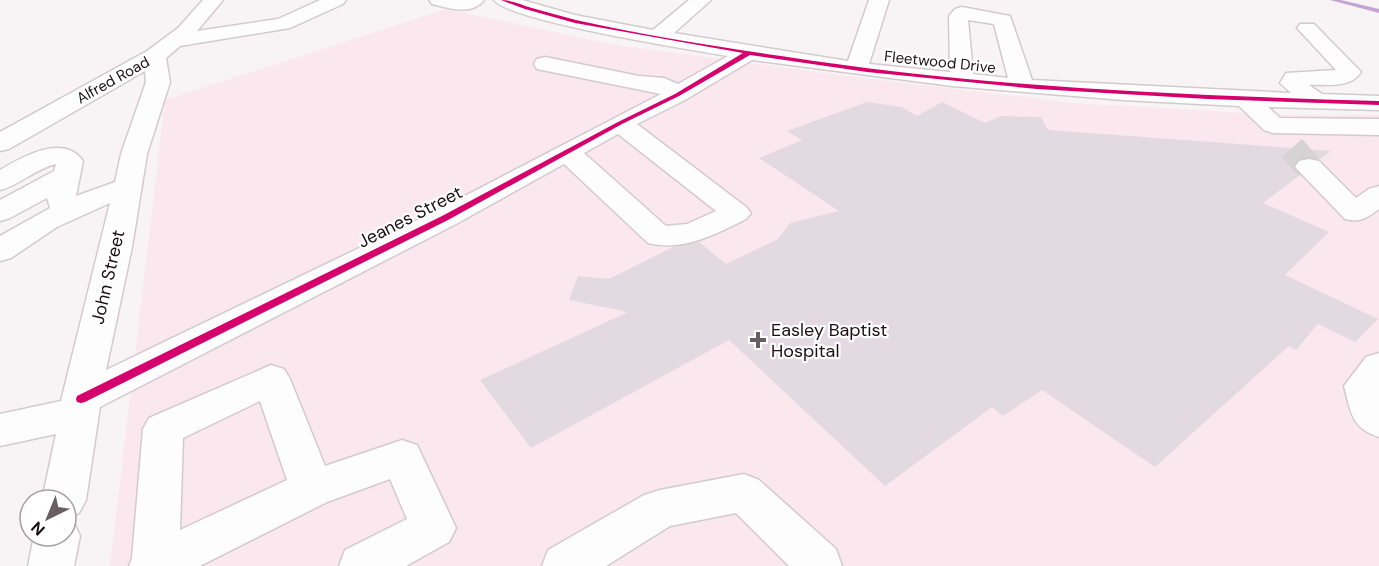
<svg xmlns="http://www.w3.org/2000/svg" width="1379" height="566" viewBox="0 0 1379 566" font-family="'DM Sans',sans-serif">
<rect width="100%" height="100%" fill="#f8f4f6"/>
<!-- built -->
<path fill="#fae8ee" d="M446,9L610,44L839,75L1074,103L1287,115H1379V566H110L165,100Z"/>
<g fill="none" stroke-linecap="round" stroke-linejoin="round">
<!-- stream -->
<path fill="#c5a4d3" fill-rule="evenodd" d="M1330,0H1341L1379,9V13Z"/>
</g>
<!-- building -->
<path fill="#e2dae0" d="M867,102L902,107L917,116L942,102L985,123L1001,116L1041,117L1048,130L1331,151L1320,159L1309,157L1297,160L1293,167L1300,175L1263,203L1329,232L1285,275L1378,319L1355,342L1318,324L1296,350L1289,346L1155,467L1042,390L1003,416L992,407L885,486L729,340L531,448L480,380L628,312L569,300L578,276L609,279L673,247L699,242L726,264L778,239L790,223L839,211L759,158L802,140L787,131Z"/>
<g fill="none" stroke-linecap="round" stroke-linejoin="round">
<!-- minor-tunnel -->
<path stroke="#d7d2d4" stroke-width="27" stroke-dasharray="27 14" stroke-linecap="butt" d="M1292,148L1309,167"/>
<defs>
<g id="minor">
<path d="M203,0H223L197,31L278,19L320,0H346L343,4L290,28L180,46L166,58L170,82L147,154L132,247L106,370L434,212L661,94L537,69L534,64L537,59L545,57L639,76L664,78L678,84L728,56C694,50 509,21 494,0H522L575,15L653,30L689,0H711L674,33L848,61L869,0H889L869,64L950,72L949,16L955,9L962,7L1010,16L1032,80L1291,93L1280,83L1286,73L1336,70L1297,28L1300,24H1314L1361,72C1350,89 1327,84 1309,85L1322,94L1379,96V110L1268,107L1280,118L1379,119V135L1273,133L1264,130L1239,106L1123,100L952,86L752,60L685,100L637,124L746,207L751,213L746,219C716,234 683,252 648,243L564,164L456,224L100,407L86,500L79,513L66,518V500H42L56,434L0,446V414L61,401L110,203L57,227L11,258L0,261V236L50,208L47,198L10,218L0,221V200L54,171L56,164C35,169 20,185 0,190V170C22,157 64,133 83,161L76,196L115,182L121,154L146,82L145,71L9,149L0,151V132L147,51L178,28ZM968,20L994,24L1008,78L973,74ZM618,134L716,211L687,224L666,226L584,153Z"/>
<path d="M429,0H484C472,16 448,8 432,4Z"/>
<path d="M1309,159L1319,161L1356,198L1369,189L1379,186V209C1367,218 1360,223 1345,219L1295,167L1299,161Z"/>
<path d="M1379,353V437C1351,428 1351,412 1344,386L1366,357Z"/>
<path d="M271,365L284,369L290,379L325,466L402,440L417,445L456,528L449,542L406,566H339L345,550L407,519L390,479L327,502L200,566H129L132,558L143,429L149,418ZM260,401L287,480L180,530L183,438Z"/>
<path d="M744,474L759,480L836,549L842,566H789L736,513L670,526L606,566H542L548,550L644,495L660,490Z"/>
<path d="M66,519L73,521L80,536L74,566H28L34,536H66Z"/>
</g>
</defs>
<!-- minor casing -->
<use href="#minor" stroke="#d3cacd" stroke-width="3"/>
<!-- minor -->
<use href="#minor" fill="#fefdfe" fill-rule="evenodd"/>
<defs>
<path id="cycleway" d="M501,0C512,0 522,5 532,8C546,12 561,16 576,20C643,35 713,46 781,56C979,87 1179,95 1379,101V105L1208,99L1037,89L867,72L750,55L679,96L622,124L448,220L85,402L81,403L77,402L76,399L77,396L442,216L618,122L675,94L743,53L575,23L525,9Z"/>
</defs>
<!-- cycleway casing -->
<use href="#cycleway" stroke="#fff" stroke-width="4"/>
<!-- cycleway -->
<use href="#cycleway" fill="#d6006c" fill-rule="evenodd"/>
</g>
<!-- markers -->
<path fill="#695f63" stroke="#fff" stroke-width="2" d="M755 331h6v6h6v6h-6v6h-6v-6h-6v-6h6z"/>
<g text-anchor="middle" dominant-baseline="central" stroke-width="4.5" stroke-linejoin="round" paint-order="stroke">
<!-- far-street labels -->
<g font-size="15" fill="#1c0f14" stroke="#fff">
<text transform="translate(940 62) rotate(6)">Fleetwood Drive</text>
<text transform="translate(113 80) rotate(-29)">Alfred Road</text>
</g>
<!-- street labels -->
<g font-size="18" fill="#1c0f14" stroke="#fff">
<text transform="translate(410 217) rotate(-27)">Jeanes Street</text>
<text transform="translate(108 277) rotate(-77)">John Street</text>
</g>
<!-- poi labels -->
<g font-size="18" fill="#1c0f14" stroke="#fff" text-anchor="start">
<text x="771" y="330">Easley Baptist<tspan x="771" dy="21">Hospital</tspan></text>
</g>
</g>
<!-- north arrow -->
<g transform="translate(48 518) rotate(223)"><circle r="28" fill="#ffffff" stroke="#a49fa1" stroke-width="1.5"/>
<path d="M0-4.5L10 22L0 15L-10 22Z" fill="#695f63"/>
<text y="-9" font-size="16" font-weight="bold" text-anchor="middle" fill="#1c0f14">N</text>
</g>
</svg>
